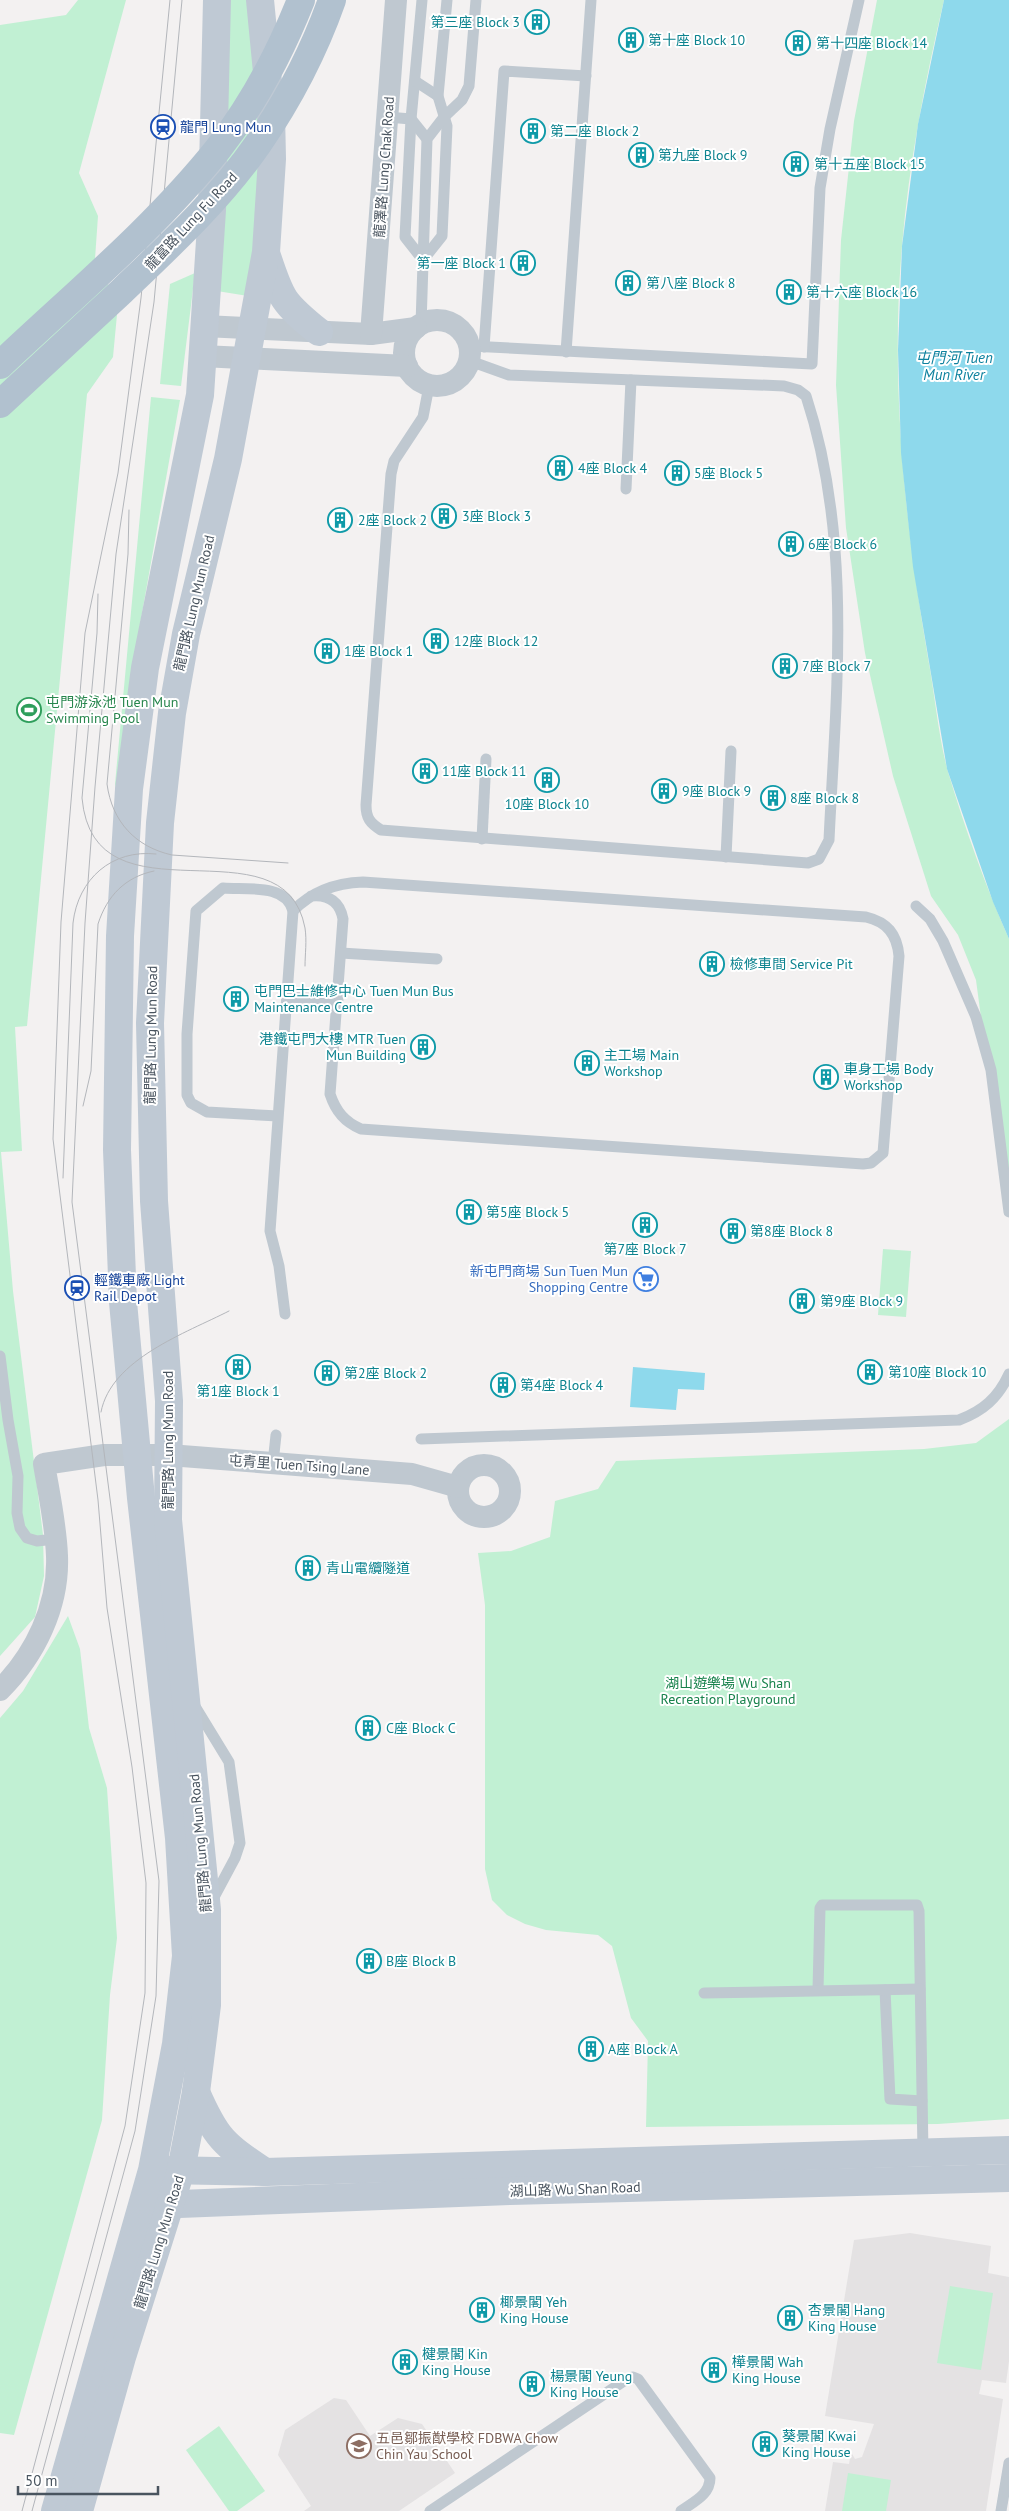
<svg xmlns="http://www.w3.org/2000/svg" width="1009" height="2511" viewBox="0 0 1009 2511" font-family="'PT Sans','Noto Sans TC',sans-serif">
<rect width="100%" height="100%" fill="#f3f1f1"/>
<!-- education -->
<g fill="#e4e2e3">
<path d="M910,2233L991,2246L988,2273L1009,2277V2361L1006,2383L982,2380L979,2394L1003,2399L986,2511H825L833,2462L849,2464L851,2452L855,2459L862,2457L874,2424L825,2416L854,2240Z"/>
<path d="M334,2398L346,2400L370,2436L398,2418L422,2424L455,2473L399,2511H304L311,2506L278,2455L285,2430Z"/>
</g>
<!-- green -->
<g fill="#c1f0d3">
<path d="M78,0H126L79,173L98,216L95,259L118,304L113,357L87,394L27,1026L15,1027L22,1151L1,1152L13,1291L43,1535L44,1576L35,1617L0,1656V25L66,15Z"/>
<path d="M228,0H249L257,67L259,205L248,296L217,291Z"/>
<path d="M877,0H944C925,81 909,163 902,246C890,384 905,522 928,658C935,695 938,735 948,772C965,828 985,885 1009,939V1211L1004,1189L976,980L958,935L931,896L893,776L865,653L846,528L836,385L841,240L854,121Z"/>
<path d="M195,273L181,386L160,384L170,284Z"/>
<path d="M151,397L180,400L139,630L117,795L115,784Z"/>
<path d="M883,1249L911,1251L906,1317L878,1315Z"/>
<path d="M1009,1419V2119L938,2124L646,2127L648,2041L631,2018L612,1946L598,1935L546,1930L525,1924L507,1915L492,1900L485,1869V1605L478,1553L511,1551L550,1537L555,1501L598,1489L616,1461L924,1449L976,1443Z"/>
<path d="M68,1616L80,1649L89,1728L107,1788L117,1938L110,1995L102,2120L14,2435L0,2433V1718L23,1691Z"/>
<path d="M950,2286L993,2293L981,2370L937,2363Z"/>
<path d="M219,2426L265,2491L237,2511H229L186,2450Z"/>
<path d="M848,2473L891,2480L886,2511H842Z"/>
</g>
<!-- water -->
<g fill="#8ed9ec">
<path d="M944,0H1009V939L993,902L947,769L913,567L901,453L898,350L902,246L918,124Z"/>
<path d="M633,1367L705,1373L704,1390L678,1389L676,1410L630,1407Z"/>
</g>
<g fill="none" stroke-linecap="round" stroke-linejoin="round">
<!-- service -->
<g stroke="#bfc8d0" stroke-width="11">
<path d="M422,0L411,119L405,237L423,260"/>
<path d="M415,81L438,96"/>
<path d="M387,117L411,119L427,139"/>
<path d="M423,260L442,236L447,126L438,96L447,0"/>
<path d="M421,325L427,139L444,117L462,100L469,86L476,0"/>
<path d="M470,346L812,364L820,188L830,129L859,0"/>
<path d="M484,347L504,71L586,76"/>
<path d="M566,352L591,0"/>
<path d="M429,386L423,417L394,461L391,474L366,805C366,818 370,823 381,830L808,863L819,859L829,840C836,693 853,539 806,396L798,390L784,386L509,375L470,361"/>
<path d="M626,489L631,380"/>
<path d="M482,839L486,759"/>
<path d="M726,857L731,751"/>
<path d="M916,906L930,919L943,941L976,1017L991,1070L1009,1212"/>
<path d="M293,911C312,891 336,883 363,882L866,917C887,922 897,934 899,956L883,1153L871,1163L863,1164L361,1129C345,1122 336,1112 330,1094L343,919C340,902 329,894 311,896"/>
<path d="M341,953L437,959"/>
<path d="M287,997L338,1000"/>
<path d="M278,1116L207,1112L191,1103L187,1095V1034L196,911L223,888C246,890 286,883 293,911L270,1231L279,1266L285,1314"/>
<path d="M0,1356L8,1420L18,1476L17,1513L20,1528L27,1538L37,1541L55,1539"/>
<path d="M421,1439L959,1420C983,1411 998,1398 1009,1374"/>
<path d="M273,1463L276,1435"/>
<path d="M193,1703L229,1762L240,1843L235,1858L212,1901"/>
<path d="M818,1990L820,1908L822,1905H917L919,1911L923,2152"/>
<path d="M885,1990L890,2099L922,2101"/>
<path d="M704,1993L920,1989"/>
<path d="M430,2511L627,2379L633,2377L638,2379L710,2478C710,2495 693,2502 681,2511"/>
<path d="M1001,2511L1009,2463"/>
</g>
<!-- minor -->
<g stroke="#bfc8d0" stroke-width="22">
<circle cx="437" cy="353" r="33"/>
<path d="M204,326L371,334L416,328"/>
<path d="M371,334L396,0"/>
<path d="M202,356L407,366"/>
<circle cx="484" cy="1491" r="26"/>
<path d="M0,1690C35,1655 59,1606 57,1556C56,1526 49,1494 44,1464L104,1455H169L412,1474L458,1487"/>
</g>
<!-- secondary -->
<g stroke="#bfc9d4" stroke-width="28">
<path d="M267,256C281,299 283,303 319,332"/>
<path d="M196,2092C216,2138 223,2144 265,2172"/>
<path d="M163,2170L265,2172L1009,2150"/>
<path d="M154,2205L510,2191L1009,2178"/>
<path d="M55,2511L152,2170L176,2044L186,1956L179,1838L141,1498L123,1302L117,1150L120,936L129,789L145,668L200,395L212,210L217,0"/>
<path d="M79,2511L122,2357L181,2170L196,2092L207,2005V1910L168,1520L169,1401L154,1201L150,1023L160,823L172,713L186,634L228,459L266,252L272,159L271,113L260,0"/>
</g>
<!-- tram -->
<g stroke="#b3b6bb" stroke-width="1">
<path d="M129,510L128,554L107,784C112,822 136,847 172,855L288,863"/>
<path d="M98,594L97,633L82,798C94,931 284,815 305,928C307,941 305,954 305,966"/>
<path d="M83,1106L91,1071L98,924C107,896 125,877 154,871"/>
<path d="M63,1178L73,923C78,879 112,849 156,854"/>
<path d="M101,1412C111,1359 186,1333 229,1311"/>
<path d="M22,2511L125,2126L145,1993L146,1883L132,1767L107,1608L98,1500L53,1139L61,922L85,633L118,473L141,298L170,0"/>
<path d="M32,2511L135,2131L156,1996L159,1881L72,1202L85,923L95,787L116,554L154,302L182,0"/>
</g>
<!-- primary-bridge -->
<g stroke="#b1c1cf" stroke-width="28">
<path d="M0,365C74,295 154,229 218,149C253,104 280,53 301,0"/>
<path d="M0,404C41,366 81,329 122,291C170,245 220,199 258,144C289,99 314,51 332,0"/>
</g>
</g>
<!-- icons -->
<defs>
<symbol id="building-ring" viewBox="-11 -11 22 22"><circle r="9.5" fill="#fff" stroke="#0f9aa8" stroke-width="1.5"/><path d="M-4-6H4V6H1V3H-1V6H-4ZM-2.5-4.3h1.7v1.8h-1.7ZM.8-4.3h1.7v1.8H.8ZM-2.5-1h1.7V.8h-1.7ZM.8-1h1.7V.8H.8Z" fill="#0f9aa8"/></symbol>
<symbol id="station-ring" viewBox="-11 -11 22 22"><circle r="9.5" fill="#fff" stroke="#1a4fb4" stroke-width="1.5"/><path d="M-3-6H3Q5-6 5-4V2Q5 4 3 4L4.5 6H3L1.5 4h-3L-3 6H-4.5L-3 4Q-5 4-5 2V-4Q-5-6-3-6ZM-3.5-4v3h7v-3ZM-3.5 1v1.5H-2V1ZM2 1v1.5H3.5V1Z" fill="#1a4fb4"/></symbol>
<symbol id="stadium-ring" viewBox="-11 -11 22 22"><circle r="9.5" fill="#fff" stroke="#2e9e5b" stroke-width="1.5"/><path d="M0-5a6.5 5 0 1 0 0 10a6.5 5 0 1 0 0-10ZM-3.5-1.8h7v3.6h-7Z" fill="#2e9e5b"/></symbol>
<symbol id="supermarket-ring" viewBox="-11 -11 22 22"><circle r="9.5" fill="#fff" stroke="#3f7fe0" stroke-width="1.5"/><path d="M-6-5.5h2.5l.6 2H6L4.5 2H-2.5L-4.4-4H-6ZM-1.5 3.2a1.3 1.3 0 1 0 .1 0ZM3 3.2a1.3 1.3 0 1 0 .1 0Z" fill="#3f7fe0"/></symbol>
<symbol id="school-ring" viewBox="-11 -11 22 22"><circle r="9.5" fill="#fff" stroke="#8d6e63" stroke-width="1.5"/><path d="M0-5L7-2L0 1L-7-2ZM-4 1L0 2.5L4 1V4Q0 6-4 4Z" fill="#8d6e63"/></symbol>
</defs>
<g fill-rule="evenodd">
<use href="#building-ring" x="523" y="8" width="28" height="28"/>
<use href="#building-ring" x="617" y="26" width="28" height="28"/>
<use href="#building-ring" x="784" y="29" width="28" height="28"/>
<use href="#station-ring" x="149" y="113" width="28" height="28"/>
<use href="#building-ring" x="519" y="117" width="28" height="28"/>
<use href="#building-ring" x="627" y="141" width="28" height="28"/>
<use href="#building-ring" x="782" y="150" width="28" height="28"/>
<use href="#building-ring" x="509" y="249" width="28" height="28"/>
<use href="#building-ring" x="614" y="269" width="28" height="28"/>
<use href="#building-ring" x="775" y="278" width="28" height="28"/>
<use href="#building-ring" x="546" y="454" width="28" height="28"/>
<use href="#building-ring" x="663" y="459" width="28" height="28"/>
<use href="#building-ring" x="430" y="502" width="28" height="28"/>
<use href="#building-ring" x="326" y="506" width="28" height="28"/>
<use href="#building-ring" x="777" y="530" width="28" height="28"/>
<use href="#building-ring" x="422" y="627" width="28" height="28"/>
<use href="#building-ring" x="313" y="637" width="28" height="28"/>
<use href="#building-ring" x="771" y="652" width="28" height="28"/>
<use href="#stadium-ring" x="15" y="696" width="28" height="28"/>
<use href="#building-ring" x="411" y="757" width="28" height="28"/>
<use href="#building-ring" x="533" y="766" width="28" height="28"/>
<use href="#building-ring" x="650" y="777" width="28" height="28"/>
<use href="#building-ring" x="759" y="784" width="28" height="28"/>
<use href="#building-ring" x="698" y="950" width="28" height="28"/>
<use href="#building-ring" x="222" y="985" width="28" height="28"/>
<use href="#building-ring" x="409" y="1033" width="28" height="28"/>
<use href="#building-ring" x="573" y="1049" width="28" height="28"/>
<use href="#building-ring" x="812" y="1063" width="28" height="28"/>
<use href="#building-ring" x="455" y="1198" width="28" height="28"/>
<use href="#building-ring" x="631" y="1211" width="28" height="28"/>
<use href="#building-ring" x="719" y="1217" width="28" height="28"/>
<use href="#supermarket-ring" x="632" y="1265" width="28" height="28"/>
<use href="#station-ring" x="63" y="1274" width="28" height="28"/>
<use href="#building-ring" x="788" y="1287" width="28" height="28"/>
<use href="#building-ring" x="224" y="1353" width="28" height="28"/>
<use href="#building-ring" x="856" y="1358" width="28" height="28"/>
<use href="#building-ring" x="313" y="1359" width="28" height="28"/>
<use href="#building-ring" x="489" y="1371" width="28" height="28"/>
<use href="#building-ring" x="294" y="1554" width="28" height="28"/>
<use href="#building-ring" x="354" y="1714" width="28" height="28"/>
<use href="#building-ring" x="355" y="1947" width="28" height="28"/>
<use href="#building-ring" x="577" y="2035" width="28" height="28"/>
<use href="#building-ring" x="468" y="2296" width="28" height="28"/>
<use href="#building-ring" x="776" y="2304" width="28" height="28"/>
<use href="#building-ring" x="391" y="2348" width="28" height="28"/>
<use href="#building-ring" x="700" y="2356" width="28" height="28"/>
<use href="#building-ring" x="518" y="2370" width="28" height="28"/>
<use href="#building-ring" x="751" y="2430" width="28" height="28"/>
<use href="#school-ring" x="345" y="2432" width="28" height="28"/>
</g>
<g text-anchor="middle" dominant-baseline="central" stroke-width="4" stroke-linejoin="round" paint-order="stroke">
<!-- culture labels -->
<g font-size="14" fill="#0d838f" stroke="#fff" text-anchor="start">
<text x="520" y="22" text-anchor="end">第三座 Block 3</text>
<text x="648" y="40">第十座 Block 10</text>
<text x="816" y="43">第十四座 Block 14</text>
<text x="550" y="131">第二座 Block 2</text>
<text x="658" y="155">第九座 Block 9</text>
<text x="814" y="164">第十五座 Block 15</text>
<text x="506" y="263" text-anchor="end">第一座 Block 1</text>
<text x="646" y="283">第八座 Block 8</text>
<text x="806" y="292">第十六座 Block 16</text>
<text x="578" y="468">4座 Block 4</text>
<text x="694" y="473">5座 Block 5</text>
<text x="462" y="516">3座 Block 3</text>
<text x="358" y="520">2座 Block 2</text>
<text x="808" y="544">6座 Block 6</text>
<text x="454" y="641">12座 Block 12</text>
<text x="344" y="651">1座 Block 1</text>
<text x="802" y="666">7座 Block 7</text>
<text x="442" y="771">11座 Block 11</text>
<text x="682" y="791">9座 Block 9</text>
<text x="790" y="798">8座 Block 8</text>
<text x="547" y="804" text-anchor="middle">10座 Block 10</text>
<text x="730" y="964">檢修車間 Service Pit</text>
<text x="254" y="991">屯門巴士維修中心 Tuen Mun Bus<tspan x="254" dy="16">Maintenance Centre</tspan></text>
<text x="406" y="1039" text-anchor="end">港鐵屯門大樓 MTR Tuen<tspan x="406" dy="16">Mun Building</tspan></text>
<text x="604" y="1055">主工場 Main<tspan x="604" dy="16">Workshop</tspan></text>
<text x="844" y="1069">車身工場 Body<tspan x="844" dy="16">Workshop</tspan></text>
<text x="486" y="1212">第5座 Block 5</text>
<text x="750" y="1231">第8座 Block 8</text>
<text x="645" y="1249" text-anchor="middle">第7座 Block 7</text>
<text x="820" y="1301">第9座 Block 9</text>
<text x="888" y="1372">第10座 Block 10</text>
<text x="344" y="1373">第2座 Block 2</text>
<text x="520" y="1385">第4座 Block 4</text>
<text x="238" y="1391" text-anchor="middle">第1座 Block 1</text>
<text x="326" y="1568">青山電纜隧道</text>
<text x="386" y="1728">C座 Block C</text>
<text x="386" y="1961">B座 Block B</text>
<text x="608" y="2049">A座 Block A</text>
<text x="500" y="2302">椰景閣 Yeh<tspan x="500" dy="16">King House</tspan></text>
<text x="808" y="2310">杏景閣 Hang<tspan x="808" dy="16">King House</tspan></text>
<text x="422" y="2354">楗景閣 Kin<tspan x="422" dy="16">King House</tspan></text>
<text x="732" y="2362">樺景閣 Wah<tspan x="732" dy="16">King House</tspan></text>
<text x="550" y="2376">楊景閣 Yeung<tspan x="550" dy="16">King House</tspan></text>
<text x="782" y="2436">葵景閣 Kwai<tspan x="782" dy="16">King House</tspan></text>
</g>
<!-- transit labels -->
<g font-size="14" fill="#164399" stroke="#fff" text-anchor="start">
<text x="180" y="127">龍門 Lung Mun</text>
<text x="94" y="1280">輕鐵車廠 Light<tspan x="94" dy="16">Rail Depot</tspan></text>
</g>
<!-- street labels -->
<g font-size="14" fill="#49545f" stroke="#fff">
<text transform="translate(384 167) rotate(-86)">龍澤路 Lung Chak Road</text>
<text transform="translate(191 221) rotate(-47)">龍富路 Lung Fu Road</text>
<text transform="translate(194 603) rotate(-77)">龍門路 Lung Mun Road</text>
<text transform="translate(151 1035) rotate(-89)">龍門路 Lung Mun Road</text>
<text transform="translate(168 1440) rotate(-90)">龍門路 Lung Mun Road</text>
<text transform="translate(299 1465) rotate(4)">屯青里 Tuen Tsing Lane</text>
<text transform="translate(200 1843) rotate(-95)">龍門路 Lung Mun Road</text>
<text transform="translate(575 2189) rotate(-2)">湖山路 Wu Shan Road</text>
<text transform="translate(159 2242) rotate(-73)">龍門路 Lung Mun Road</text>
</g>
<!-- leisure labels -->
<g font-size="14" fill="#27864d" stroke="#fff" text-anchor="start">
<text x="46" y="702">屯門游泳池 Tuen Mun<tspan x="46" dy="16">Swimming Pool</tspan></text>
</g>
<!-- shop labels -->
<g font-size="14" fill="#366cbe" stroke="#fff" text-anchor="end">
<text x="628" y="1271">新屯門商場 Sun Tuen Mun<tspan x="628" dy="16">Shopping Centre</tspan></text>
</g>
<!-- park labels -->
<g font-size="14" fill="#18824c" stroke="#fff">
<text x="728" y="1683">湖山遊樂場 Wu Shan<tspan x="728" dy="16">Recreation Playground</tspan></text>
</g>
<!-- education labels -->
<g font-size="14" fill="#785e54" stroke="#fff" text-anchor="start">
<text x="376" y="2438">五邑鄒振猷學校 FDBWA Chow<tspan x="376" dy="16">Chin Yau School</tspan></text>
</g>
<!-- water labels -->
<g font-size="15" font-style="italic" fill="#0d819e" stroke="#fff">
<text x="954" y="357">屯門河 Tuen<tspan x="954" dy="17">Mun River</tspan></text>
</g>
</g>
<!-- scale -->
<path d="M18 2486v8h140v-8" fill="none" stroke="#49545f" stroke-width="2.5"/>
<text x="25" y="2486" font-size="15" fill="#49545f" stroke="#ffffff" stroke-width="4" paint-order="stroke">50 m</text>
</svg>
